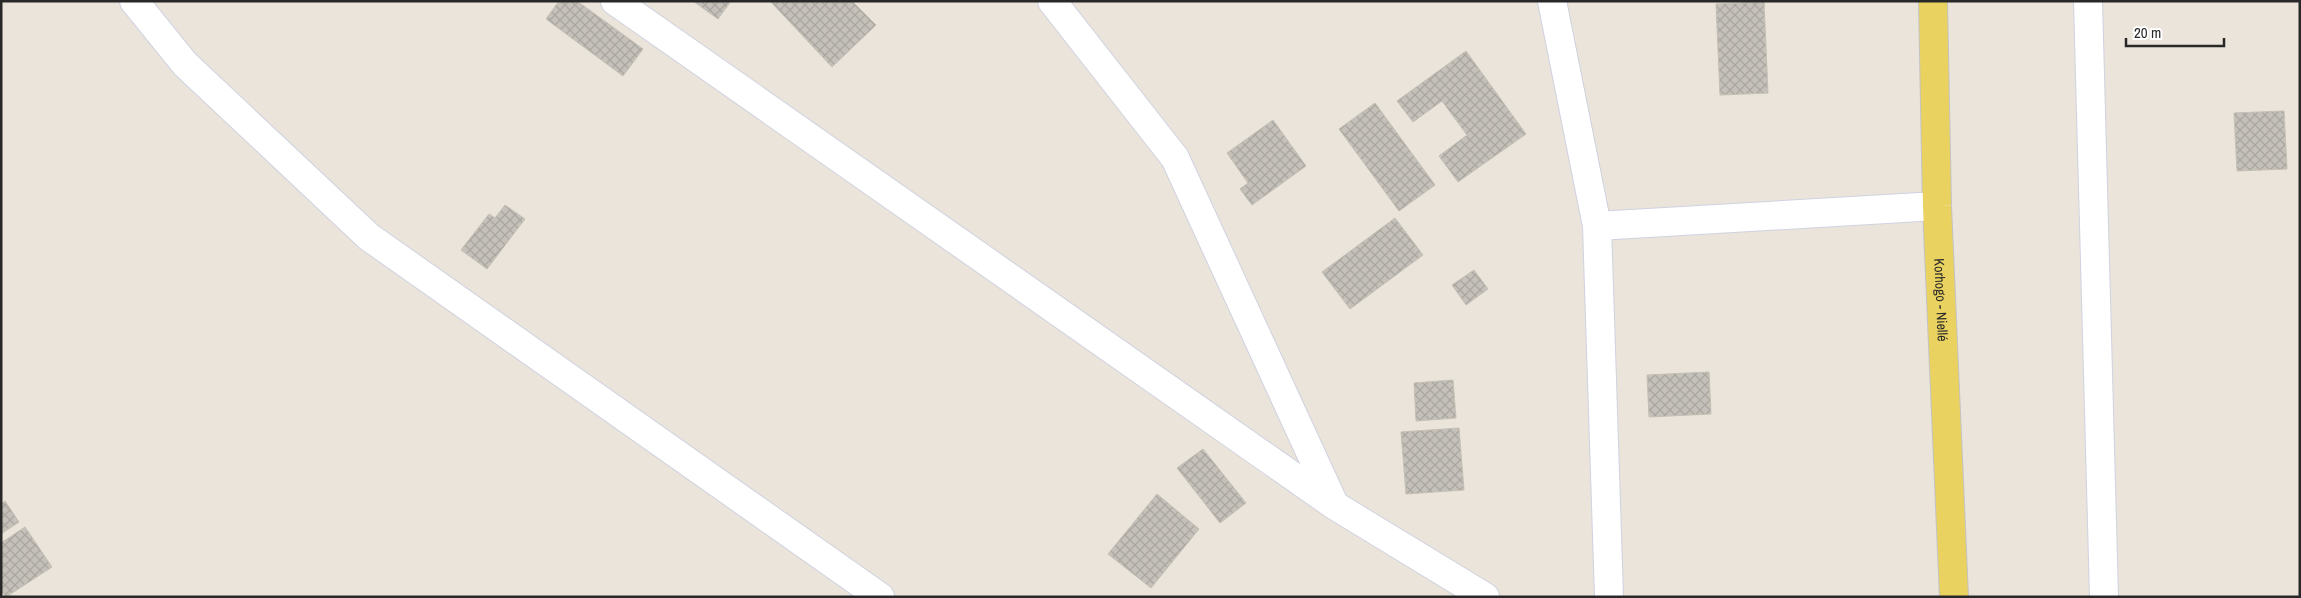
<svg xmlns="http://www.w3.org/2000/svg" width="2301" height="598" viewBox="0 0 2301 598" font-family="'Archivo Narrow',sans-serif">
<defs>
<pattern id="building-cross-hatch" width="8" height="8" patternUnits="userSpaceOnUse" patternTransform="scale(1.25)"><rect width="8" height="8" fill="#c5c1ba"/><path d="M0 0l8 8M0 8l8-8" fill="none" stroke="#a9a6a0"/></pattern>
</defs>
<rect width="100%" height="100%" fill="#eae4da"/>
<!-- building -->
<g fill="url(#building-cross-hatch)" stroke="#c5c0b4">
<path d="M559,1H577L643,49L623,76L546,19Z"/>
<path d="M693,1H731L718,19Z"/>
<path d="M770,1H852L876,25L832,67Z"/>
<path d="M1764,2L1768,93L1720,95L1716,4Z"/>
<path d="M1466,51L1526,134L1458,182L1439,156L1467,135L1442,101L1413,122L1397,101Z"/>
<path d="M1375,103L1435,185L1399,211L1339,129Z"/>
<path d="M2284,111L2287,169L2237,171L2234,113Z"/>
<path d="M1273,120L1306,166L1252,205L1240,189L1248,183L1227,153Z"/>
<path d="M505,205L525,219L487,269L461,250L489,214L495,218Z"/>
<path d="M1395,218L1423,255L1350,309L1322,272Z"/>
<path d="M1474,270L1488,289L1466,305L1452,285Z"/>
<path d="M1709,372L1711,414L1649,417L1647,375Z"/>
<path d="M1453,380L1456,418L1416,421L1414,383Z"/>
<path d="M1459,428L1464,490L1406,494L1401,432Z"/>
<path d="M1203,449L1246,503L1220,523L1177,468Z"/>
<path d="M1157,494L1199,529L1151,588L1108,554Z"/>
<path d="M5,501L19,522L1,534V504Z"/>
<path d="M25,527L52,567L6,597L1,590V543Z"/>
</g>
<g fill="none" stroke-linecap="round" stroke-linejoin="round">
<defs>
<g id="minor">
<path d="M134,1L185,64L369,237L880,597"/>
<path d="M615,1L1334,505L1485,597"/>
<path d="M1052,1L1175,158L1334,504"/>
<path d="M1552,1L1597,226L1609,597"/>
<path d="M2088,1L2104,597"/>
<path d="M1597,226L1937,206"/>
</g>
<g id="primary">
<path id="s1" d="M1933,1L1937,206L1954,597"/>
</g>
</defs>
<!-- minor casing -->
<use href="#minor" stroke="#d0d2e1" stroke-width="30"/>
<!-- primary casing -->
<use href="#primary" stroke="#c3c3c3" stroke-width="30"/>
<!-- minor -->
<use href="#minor" stroke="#fff" stroke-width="28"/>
<!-- primary -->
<use href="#primary" stroke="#e9d260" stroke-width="28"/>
</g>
<g text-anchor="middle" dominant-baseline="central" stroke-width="4" stroke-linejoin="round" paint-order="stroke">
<!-- street labels -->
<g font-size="14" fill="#282828" stroke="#fff">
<text stroke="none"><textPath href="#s1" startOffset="299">Korhogo - Niellé</textPath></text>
</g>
</g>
<!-- border -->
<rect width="2301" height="598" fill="none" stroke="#282828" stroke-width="5"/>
<!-- scale -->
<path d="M2126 38v8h98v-8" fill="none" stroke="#282828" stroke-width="2.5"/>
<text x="2134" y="38" font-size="15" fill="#282828" stroke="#ffffff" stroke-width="4" paint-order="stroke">20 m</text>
</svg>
